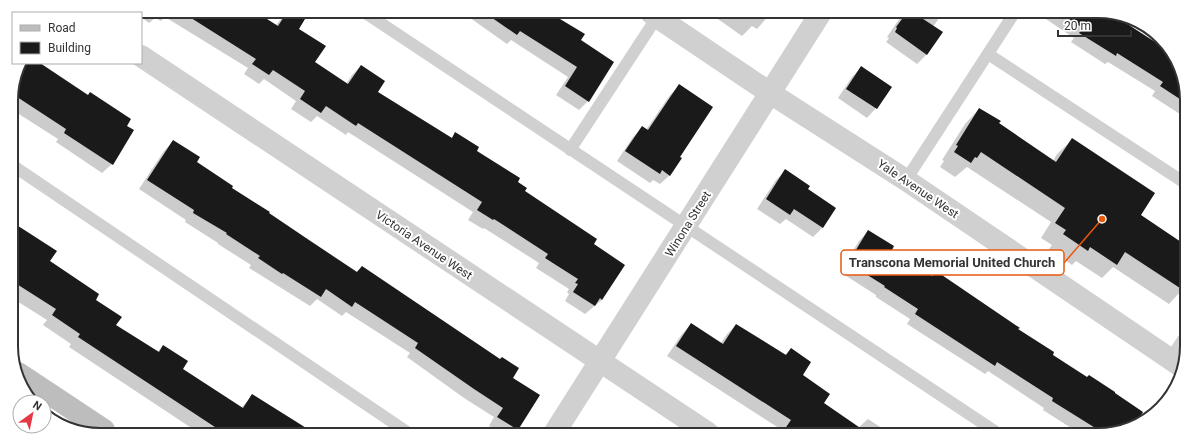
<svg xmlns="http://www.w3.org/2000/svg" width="1198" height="446" viewBox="0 0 1198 446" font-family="Roboto,sans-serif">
<rect width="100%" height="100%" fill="#fff"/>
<!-- shadow -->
<g fill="#0003">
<path d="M131,11L255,12L276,25L287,12H292L304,20L298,29L314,63L346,84L352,75L361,66L377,92L450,139L456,134L476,152L517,182L523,192L592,245L624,265L602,300L585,314L565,301L569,294L567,292L569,289L536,268L539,263L484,228L483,229L468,220L473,212L348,132L346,135L317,116L311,122L291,109L296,101L264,79L259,84L244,74L248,68L165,17L161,21L155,18L149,23L141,17V13H134Z"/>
<path d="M463,13H535L556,28L580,40L588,101L579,110L556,95L568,77L511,40L507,44Z"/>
<path d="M718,14H770L757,29L752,26L742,36L715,17Z"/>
<path d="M902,15H941L933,27L927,54L917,64L886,42L889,38L887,37Z"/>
<path d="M1040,15L1117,16L1120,18L1119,19L1133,29L1170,53L1186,88V118L1152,96L1155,91L1108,62L1105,64L1071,42L1074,38Z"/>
<path d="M20,63H38L88,96L126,126L112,164L102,173L56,142L58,139L11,109V94Z"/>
<path d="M861,68L891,87L876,108L867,118L838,98L852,77Z"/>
<path d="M679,86L670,175L660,184L653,180L650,183L617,161L633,137L642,128L646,130L670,95Z"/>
<path d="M979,109L998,124L1053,161L1057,154L1072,140L1139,216L1184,245L1183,289L1169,304L1113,267L1102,278L1076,261L1072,265L1049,249L1052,245L1041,238L1051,222L967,167L955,177L940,167L944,161L942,160L965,124Z"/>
<path d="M173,141L195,162L267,214L356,272L362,267L512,378L539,396L517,430L515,432H498L489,426L494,417L464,398L407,357L410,353L346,312L342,316L317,299L310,306L249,268L251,265L218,244V243L185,222L186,220L139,189L164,151Z"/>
<path d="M785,171L807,189L835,208L822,228L813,237L786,219L780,224L757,209L776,180Z"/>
<path d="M12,223L55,251L49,261L94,300L115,326L157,352L163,346L182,369L241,408L252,396L300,426L297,431H196L69,347L71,344L43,325L47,320L12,298Z"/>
<path d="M868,231L890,250L931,277L936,272L1051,355L1113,393L1150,418L1104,435H1082L1043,410L1044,408L988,371L985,374L907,324L910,319L876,297V295L840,272L859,241Z"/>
<path d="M691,324L721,343L727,334L736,325L784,356L791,349L801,375L823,404L858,428L868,419L891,434L780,433L782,430L667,356L682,334Z"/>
</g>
<!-- building -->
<g fill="#1a1a1a">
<path d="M180,11L256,12L278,26L287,12H294L305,19L299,29L326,46L315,62L348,84L361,65L385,81L378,92L452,138L455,132L479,147L477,151L520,178L518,182L527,188L525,191L597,239L594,244L625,265L602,300L600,298L595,306L573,292L578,284L575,283L578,279L545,258L548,254L494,219L493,220L477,210L482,202L358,123L356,126L326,106L321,113L300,99L305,91L273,70L269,75L252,64L256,59Z"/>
<path d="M485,13H550L585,34L581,40L614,62L589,102L565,86L577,67L520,31L517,35Z"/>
<path d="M905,15H917L943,32L927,55L895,32L897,28L896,27Z"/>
<path d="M1063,15L1115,16L1169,51L1186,88V103L1160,86L1163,82L1117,53L1116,56L1079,33L1083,28Z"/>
<path d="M20,63H40L88,95L90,92L131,119L127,126L134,130L113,165L64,133L66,129L11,93Z"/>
<path d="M861,66L892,87L877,109L846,89Z"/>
<path d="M679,84L713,107L680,157L682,158L670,176L662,170L660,174L625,151L642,126L648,130Z"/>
<path d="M979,108L1001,121L999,123L1056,162L1072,138L1155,193L1141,215L1184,244L1183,290L1125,252L1117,265L1090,247L1088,251L1063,234L1066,230L1055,223L1065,208L981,152L977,158L975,157L971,163L954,152L958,146L956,145Z"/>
<path d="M173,140L200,157L197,162L233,186L232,188L270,212L269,213L306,238L357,272L362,266L500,359L502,357L519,368L513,378L540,395L518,430L497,417L503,408L474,389L415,348L418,343L355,302L352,307L326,289L321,297L283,273L282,274L258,258L260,256L226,234L227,233L193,213L194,210L147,180Z"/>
<path d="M785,169L810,186L808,189L836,208L823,228L794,209L790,215L766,199Z"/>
<path d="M12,222L57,251L50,261L99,294L96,300L122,317L116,325L159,352L163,345L188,361L183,369L243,408L252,394L311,431H221L78,337L80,334L52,315L56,309L12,281Z"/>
<path d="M868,230L894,246L892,250L932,276L936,271L1020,328L1018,329L1054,352L1053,355L1087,377L1089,375L1115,392V393L1143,412L1136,423L1105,434L1052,401L1053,398L997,362L995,366L915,314L918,309L884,287L885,286L848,263Z"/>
<path d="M691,323L723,344L736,324L786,355L791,348L811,362L803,375L830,394L824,403L869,434L782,433L791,420L676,346Z"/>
</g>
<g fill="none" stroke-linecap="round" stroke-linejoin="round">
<!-- lane -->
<g stroke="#d0d0d0" stroke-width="12">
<path d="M364,12L999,434"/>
<path d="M988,54L1185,183"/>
<path d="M570,150L657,17"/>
<path d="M12,165L407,432"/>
<path d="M906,180L1013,15"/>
<path d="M1170,359L1183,340"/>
</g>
<!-- street -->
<g stroke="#d0d0d0" stroke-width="22">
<path d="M651,13L770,93L906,180L1182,367"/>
<path d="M141,56L708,433"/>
<path d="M555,432L820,14"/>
</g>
<!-- secondary -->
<path stroke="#bdbdbd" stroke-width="22" d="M18,373L104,430"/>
</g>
<g text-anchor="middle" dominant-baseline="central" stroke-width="4" stroke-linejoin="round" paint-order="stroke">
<!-- street labels -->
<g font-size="12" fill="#333" stroke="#fff">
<text transform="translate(918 189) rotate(34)">Yale Avenue West</text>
<text transform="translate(688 224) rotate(-58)">Winona Street</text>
<text transform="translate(424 245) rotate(34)">Victoria Avenue West</text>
</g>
</g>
<!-- crop -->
<path d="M0 0H1198V446H0ZM100 18H1098A82 82 0 0 1 1180 100V346A82 82 0 0 1 1098 428H100A82 82 0 0 1 18 346V100A82 82 0 0 1 100 18Z" fill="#fff" fill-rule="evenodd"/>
<path fill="none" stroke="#333" stroke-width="2" d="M100 18H1098A82 82 0 0 1 1180 100V346A82 82 0 0 1 1098 428H100A82 82 0 0 1 18 346V100A82 82 0 0 1 100 18Z"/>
<!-- callouts -->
<path fill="none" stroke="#e8590c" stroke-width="1.5" d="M1102 219L1064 263"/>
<circle fill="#e8590c" stroke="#fff" stroke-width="1.5" cx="1102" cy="219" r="4"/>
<rect fill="#fff" stroke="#e8590c" stroke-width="1.5" x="841" y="250" width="223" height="25" rx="4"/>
<g font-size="13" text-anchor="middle" font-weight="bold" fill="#333">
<text x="952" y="267">Transcona Memorial United Church</text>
</g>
<!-- legend -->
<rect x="12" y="12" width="130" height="52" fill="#ffffff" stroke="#adadad"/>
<rect x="20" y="25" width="20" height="6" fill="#bdbdbd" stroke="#adadad"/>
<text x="48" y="32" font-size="12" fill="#333333">Road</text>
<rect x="20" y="42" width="20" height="12" fill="#1a1a1a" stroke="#adadad"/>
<text x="48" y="52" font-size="12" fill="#333333">Building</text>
<!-- north arrow -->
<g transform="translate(32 414) rotate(33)"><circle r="19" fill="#ffffff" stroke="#adadad"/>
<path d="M0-3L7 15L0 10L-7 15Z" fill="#e63946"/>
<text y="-6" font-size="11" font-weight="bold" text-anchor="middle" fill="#333333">N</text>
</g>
<!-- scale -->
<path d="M1058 30v6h73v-6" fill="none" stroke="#333333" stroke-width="2"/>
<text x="1064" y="30" font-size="12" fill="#333333" stroke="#ffffff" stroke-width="3" paint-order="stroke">20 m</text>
</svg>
